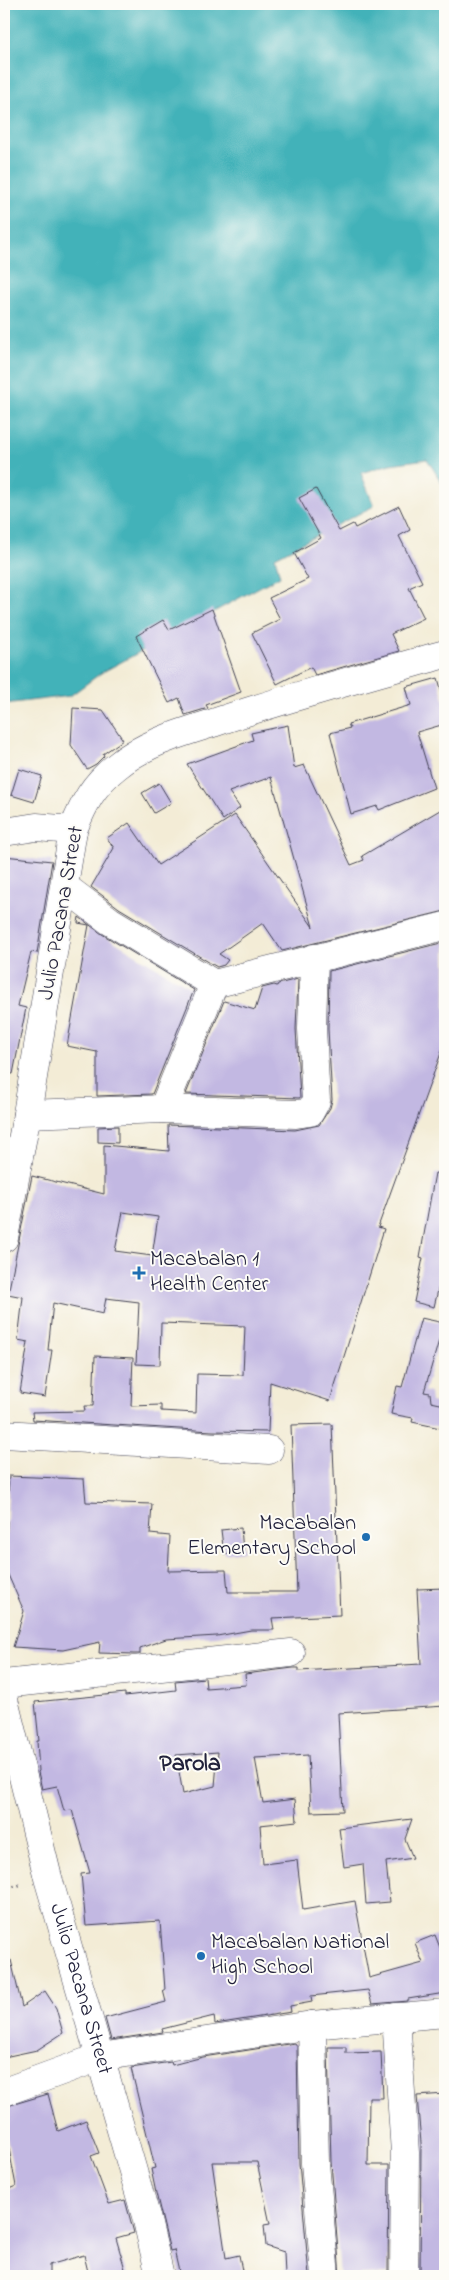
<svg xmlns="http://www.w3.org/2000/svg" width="449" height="2280" viewBox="0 0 449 2280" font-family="'Indie Flower',sans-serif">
<rect width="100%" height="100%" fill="#fdfcf7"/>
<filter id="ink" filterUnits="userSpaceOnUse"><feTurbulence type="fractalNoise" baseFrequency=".02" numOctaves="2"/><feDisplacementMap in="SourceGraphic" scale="10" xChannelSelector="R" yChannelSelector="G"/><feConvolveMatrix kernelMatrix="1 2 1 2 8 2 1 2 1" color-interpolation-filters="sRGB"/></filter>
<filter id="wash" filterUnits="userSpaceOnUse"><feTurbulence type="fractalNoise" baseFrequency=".0096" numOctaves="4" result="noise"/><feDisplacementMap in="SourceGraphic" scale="20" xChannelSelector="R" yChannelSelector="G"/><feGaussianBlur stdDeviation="1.12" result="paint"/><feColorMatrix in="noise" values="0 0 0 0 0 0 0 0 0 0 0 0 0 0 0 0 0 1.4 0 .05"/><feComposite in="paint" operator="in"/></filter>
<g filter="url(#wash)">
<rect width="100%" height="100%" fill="#f3ecd6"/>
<!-- water -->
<path fill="#42b2b9" stroke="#326a7a" d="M4,4H445V488L427,459L390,464L361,473L374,506L275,557L280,576L101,673L70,696L4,704Z"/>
<g id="blocks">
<!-- building -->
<g fill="#c2b8e2" fill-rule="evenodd">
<path d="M316,489L339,531L353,524L355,528L399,506L410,530L399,536L422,582L409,588L424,618L391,634L399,651L315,675L311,667L277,684L252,633L280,619L269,598L308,579L294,553L321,538L299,498Z"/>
<path d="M212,609L241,692L206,705L208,708L185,715L179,698L169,703L136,636L163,620L169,630Z"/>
<path d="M438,678L445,704V724L417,732L434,788L379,810L377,806L351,814L330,733L350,728L348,724L411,705L406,687Z"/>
<path d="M73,708L103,710L123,740L103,754L104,756L96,764L87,769L71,745Z"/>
<path d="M288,725L294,768L304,765L351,865L364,860L362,856L445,807V911L282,951L263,923L219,954L228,960L224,965L217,967L119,908L91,887L114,848L107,838L129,823L158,865L235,815L313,927L271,777L229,792L240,808L223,820L187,764L253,740L251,733Z"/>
<path d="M19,769L42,776L34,802L11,795Z"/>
<path d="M159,783L171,803L154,813L142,793Z"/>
<path d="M4,856L52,861L37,953L31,952L18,1006L26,1008L13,1074L4,1073Z"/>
<path d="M79,917L102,934L194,990L152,1094L97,1096V1052L67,1046L89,925L78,923Z"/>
<path d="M445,942V1042L378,1227L384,1229L330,1401L270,1382L268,1432L212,1431L33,1420L32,1412L85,1411L84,1406H93L95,1356L133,1358L131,1406L161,1405V1411L196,1413L197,1374L243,1375L245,1326L161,1323L160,1365L136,1364L139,1302L106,1298L103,1314L53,1303L48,1350H52L45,1397L20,1393L28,1342L18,1340L23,1297L8,1294L32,1176L104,1194V1145L169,1151L168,1125L295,1130L319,1125L330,1108L332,1100L328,1029L329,971ZM123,1212L158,1217L152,1256L115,1251Z"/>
<path d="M298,979L296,1029L300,1098L186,1094L224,1001L255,1010L262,988L274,985L277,986L278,984Z"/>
<path d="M118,1126V1143L98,1142V1127Z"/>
<path d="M435,1173L445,1174V1260L434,1307L414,1302L423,1258L420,1257Z"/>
<path d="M421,1318L444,1323L424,1392L430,1393L431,1402L445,1405V1429L412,1422L413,1418L391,1414L397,1386L402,1387Z"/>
<path d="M332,1424L340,1615L272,1618L274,1630H251L217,1636L166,1639L140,1648V1654H134L99,1653L100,1642L63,1650L13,1647L24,1611L5,1568L9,1476L84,1479L86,1502L152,1504L150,1534L170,1536L168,1571L226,1570L228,1592H297L291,1425Z"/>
<path d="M241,1528L243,1551L224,1554L221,1530Z"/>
<path d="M445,1588V1706L338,1713L343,1811L311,1812L308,1755L255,1758L263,1803L295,1799L297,1821L260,1825L263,1864L297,1860L303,1910L355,1901L369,1978L423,1963L415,1943L435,1935L445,1960V1993L408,1999V2001L372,2004L368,1990L311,1996L312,2002L290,2006L291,2012L215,2024L214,2016L162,2029L163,2032L111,2040L105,2018L166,2002L163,1990H165L160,1921L86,1926L81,1874L90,1873L72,1810L64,1811L57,1786L42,1789L38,1772L39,1771L37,1741H39L35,1702L125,1693V1696L176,1690L175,1681L205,1678L206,1688L246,1685L245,1674L293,1668H299V1671L421,1664L417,1589ZM218,1752L215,1786L183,1794L176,1755Z"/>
<path d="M412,1819L405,1839L413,1858L386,1862L390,1902L366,1904L363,1864L344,1867L339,1828Z"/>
<path d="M11,1960L22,2007L45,1991L56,2008L63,2033L37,2050L4,2057V1961Z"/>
<path d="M295,2043L297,2046L299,2163L309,2276H285L284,2252L266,2246L264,2225L270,2224L257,2162H212L226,2258L239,2255L243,2276H180L174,2250L170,2251L156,2193L151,2169L155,2168L131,2068L171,2062L172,2065L203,2057Z"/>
<path d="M328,2047H346V2053L381,2052L383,2098H369L368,2165H389L388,2274L340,2276L331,2162Z"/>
<path d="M48,2094L58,2131L86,2120L99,2153L91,2156L109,2204L125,2200L134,2233L116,2238L127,2276H89L84,2255L49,2265V2276H4V2191L16,2186L7,2138H4V2107Z"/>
<path d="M445,2094V2176H443L445,2197V2276H420L421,2143L417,2096Z"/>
</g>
</g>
</g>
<g filter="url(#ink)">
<use href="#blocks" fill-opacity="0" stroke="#414052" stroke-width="1"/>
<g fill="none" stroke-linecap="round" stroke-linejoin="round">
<defs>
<g id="minor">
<path d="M65,887L110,921L214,984"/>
<path d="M163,1109L214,984L445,926"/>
<path d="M27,1114L163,1109L296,1114L310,1112L316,1101L312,1029L314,958"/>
<path d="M4,1238L27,1114L73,830"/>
<path d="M4,1434L269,1450"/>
<path d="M4,1684L291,1653"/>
<path id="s1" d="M4,1700L48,1878L146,2216L160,2276"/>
<path d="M396,2017L405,2153L404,2276"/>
<path d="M312,2025L315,2163L325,2276"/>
<path d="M4,2092L100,2057L312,2025L445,2013"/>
</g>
<path id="major" d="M4,832L36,827L73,830C84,803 93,785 117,766C143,744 181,733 213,723C289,697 368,676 445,654"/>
</defs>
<!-- minor casing -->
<use href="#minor" stroke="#414052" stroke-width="29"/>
<!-- major casing -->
<use href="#major" stroke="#414052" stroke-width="29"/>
<!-- path -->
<path stroke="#414052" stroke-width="3" stroke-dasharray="1 4" stroke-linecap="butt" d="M4,1889L23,1884"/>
<!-- minor -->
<use href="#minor" stroke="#fff" stroke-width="28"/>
<!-- major -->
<use href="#major" stroke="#fff" stroke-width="28"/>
</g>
</g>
<!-- markers -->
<g fill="#1f6fb2" stroke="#fdfcf7" stroke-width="2">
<path d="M136.5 1265.5h5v5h5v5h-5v5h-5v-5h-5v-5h5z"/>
<circle cx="366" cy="1537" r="5"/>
<circle cx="201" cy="1956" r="5"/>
</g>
<g text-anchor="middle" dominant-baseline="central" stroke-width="4" stroke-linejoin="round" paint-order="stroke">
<!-- street labels -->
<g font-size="22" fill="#22223b" stroke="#fdfcf7">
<text transform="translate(62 913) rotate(-80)">Julio Pacana Street</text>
<text stroke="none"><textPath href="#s1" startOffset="299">Julio Pacana Street</textPath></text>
</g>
<!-- poi labels -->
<g font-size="22" fill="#22223b" stroke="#fdfcf7" text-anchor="start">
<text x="150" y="1260">Macabalan 1<tspan x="150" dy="25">Health Center</tspan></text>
<text x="356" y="1524" text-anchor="end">Macabalan<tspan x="356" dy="25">Elementary School</tspan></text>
<text x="211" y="1943">Macabalan National<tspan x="211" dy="25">High School</tspan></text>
</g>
<!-- neighbourhood labels -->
<g font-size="24" font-weight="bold" fill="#22223b" stroke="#fdfcf7">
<text x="190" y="1764">Parola</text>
</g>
</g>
<!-- margin -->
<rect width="449" height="2280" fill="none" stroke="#fdfcf7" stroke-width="20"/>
</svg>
